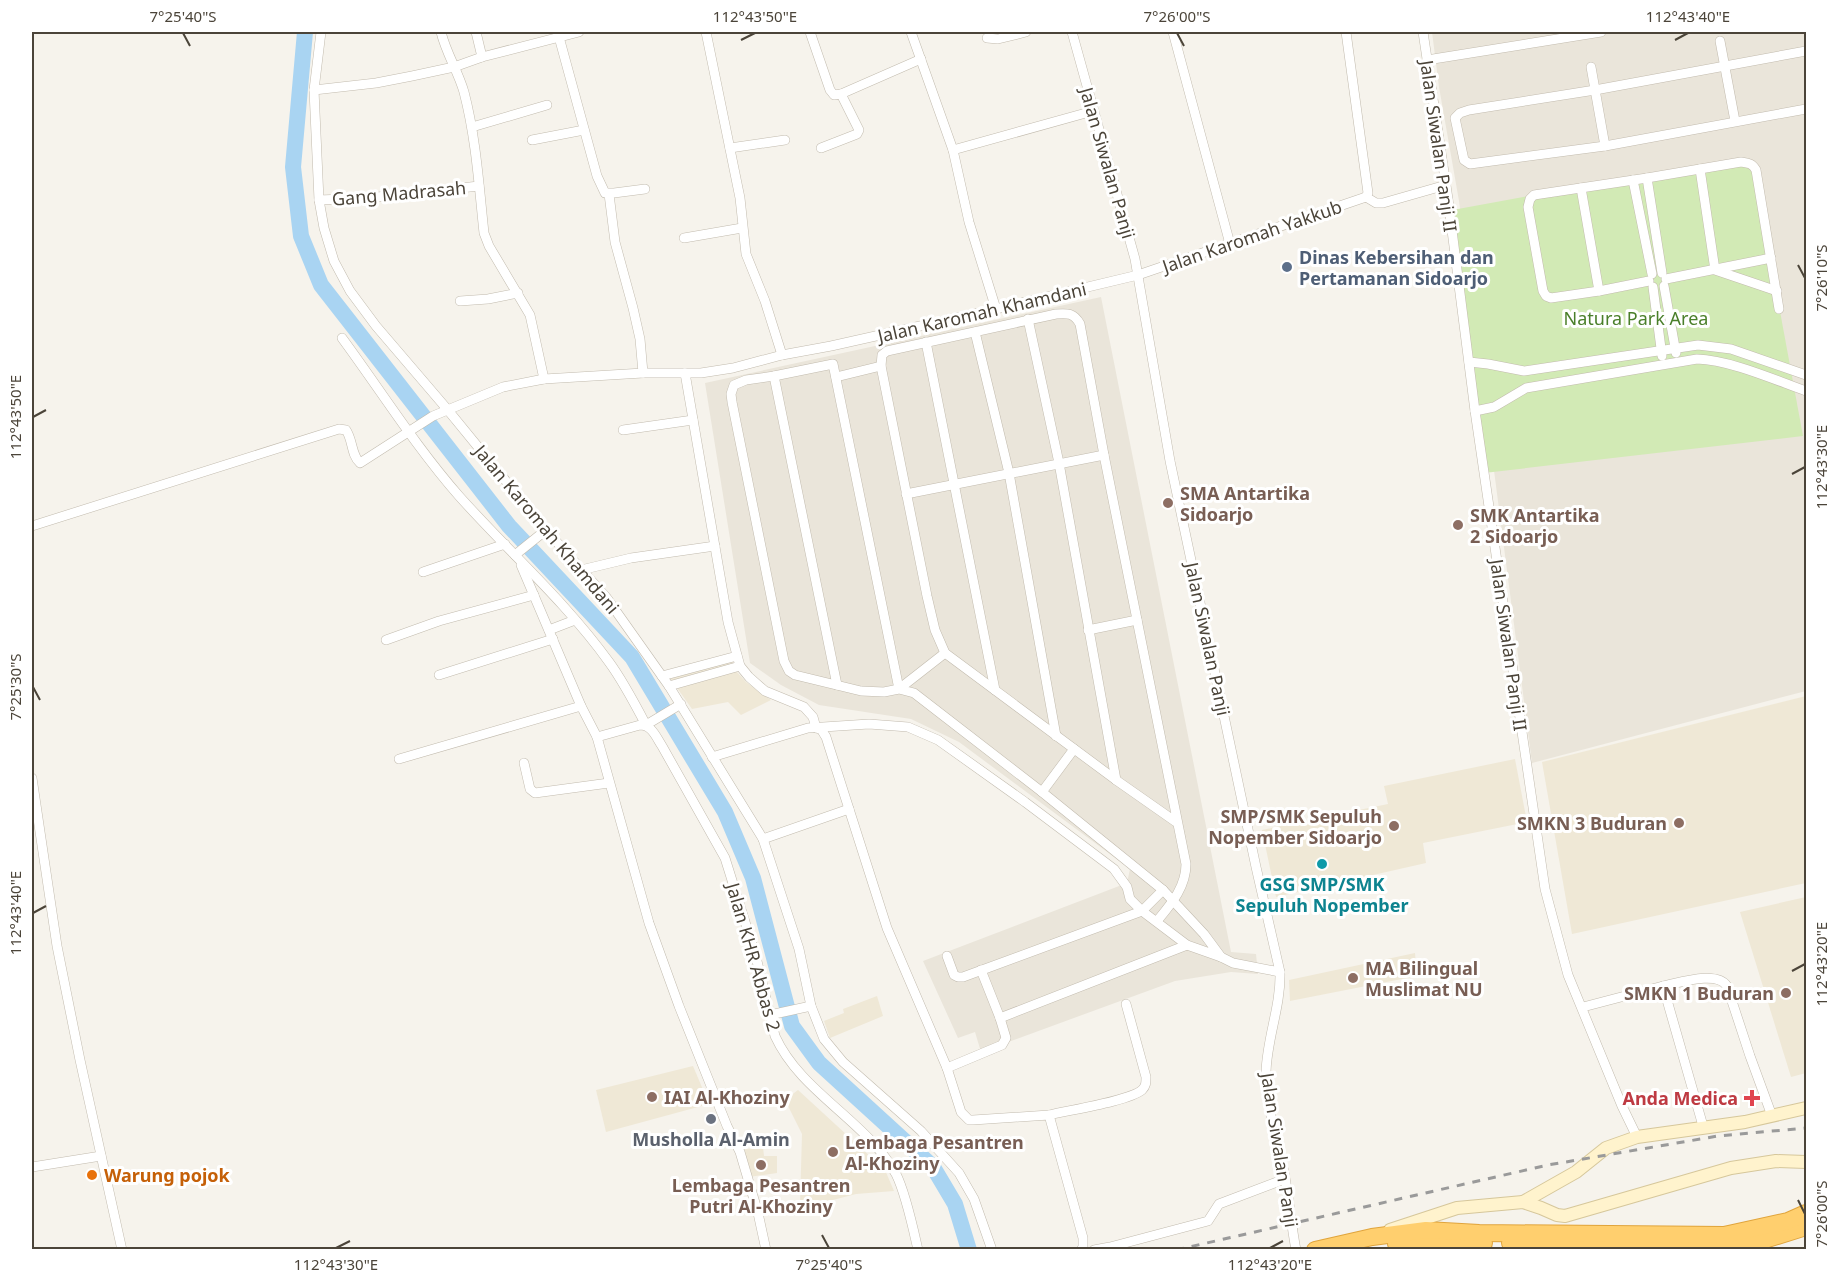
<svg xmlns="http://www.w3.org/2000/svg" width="1838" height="1281" viewBox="0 0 1838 1281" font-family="'Noto Sans',sans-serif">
<rect width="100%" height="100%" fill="#f6f3ec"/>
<!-- residential -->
<g fill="#eae5da">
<path d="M1432,32H1806V691L1532,763L1459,201L1439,87Z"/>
<path d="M1101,297L1231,952L1256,954L1258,974L1231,972L1175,981L981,1052L975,1032L958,1038L923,961L1127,883L1130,869L959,742L911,719L819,705L781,685L750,663L705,383Z"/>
</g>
<!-- education -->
<g fill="#efe8d6">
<path d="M732,660L737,672L746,682L771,700L741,715L728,702L692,709L670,678Z"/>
<path d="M1806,696V883L1572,934L1542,762Z"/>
<path d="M1515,759L1527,822L1423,843L1426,863L1276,897L1262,830L1388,804L1384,786Z"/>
<path d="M1806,897V1073L1791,1077L1740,912Z"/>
<path d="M1415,953L1417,976L1290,1001L1289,980Z"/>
<path d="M877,996L883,1016L830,1038L824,1021L844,1013L843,1009Z"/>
<path d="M693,1066L709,1104L606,1132L596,1090Z"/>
<path d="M798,1090L885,1170L894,1191L856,1194L833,1200L800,1204L802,1134L785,1100Z"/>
<path d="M763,1147L764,1156H777V1173L749,1177L739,1150Z"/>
</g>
<!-- park -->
<path fill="#d2eab5" d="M1753,165L1803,436L1484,473L1447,211L1534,195Z"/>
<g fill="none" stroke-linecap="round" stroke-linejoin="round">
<!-- river -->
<path stroke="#a9d4f2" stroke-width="16" d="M305,32L293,167L301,236L321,285L509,526L632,657L725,812L753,878L792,1026L819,1063L933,1167L955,1204L969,1250"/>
<defs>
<g id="street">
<path d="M321,32L314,90L319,200L324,228L334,261L350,291L376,326L447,409L546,530L606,597L669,686L763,839L799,949L811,1006L824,1039L843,1062L921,1131L959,1173L974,1199L992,1250"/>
<path d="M441,32C446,53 458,71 464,92C476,138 479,186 484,233L489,246L530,315L544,379"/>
<path d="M476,32L482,57"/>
<path d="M706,32L740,198L746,254L765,301L782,355"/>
<path d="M810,32L830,90L834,95L841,94L859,130L857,134L821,148"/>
<path d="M911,32L953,150L969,222L996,309"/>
<path d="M1072,32L1135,259L1170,461L1256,867L1280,972C1281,1006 1267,1038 1266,1072C1266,1105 1277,1140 1284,1172C1289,1198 1291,1224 1296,1250"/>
<path d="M1173,32L1230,244"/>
<path d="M1346,32L1368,193L1366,197"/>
<path d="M1423,32L1448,199L1475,411L1545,889L1568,975L1622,1106L1637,1137"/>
<path d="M559,37L597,176L605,193H614L645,189"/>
<path d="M987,38L998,39L1026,32"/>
<path d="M1720,41L1735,121"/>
<path d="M1806,51L1595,90L1469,110L1460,113L1455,118L1464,160L1470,164L1605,146L1806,109"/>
<path d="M1427,60L1601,32"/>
<path d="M1591,67L1605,146"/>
<path d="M314,90L376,83L412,76L454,67L482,57L579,32"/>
<path d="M841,94L921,59"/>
<path d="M472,127L547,105"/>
<path d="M532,140L584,130"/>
<path d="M730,148L785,140"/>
<path d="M953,150L1093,111"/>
<path d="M1700,169L1715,270L1777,291"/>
<path d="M1647,178L1662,273"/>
<path d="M1633,180L1652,274"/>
<path d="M1581,188L1599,291"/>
<path d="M609,194L615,242L633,308L640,339L643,373"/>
<path d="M1366,197L1376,203H1383L1446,185"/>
<path d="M319,200L368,198L479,186"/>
<path d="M684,238L742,228"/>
<path d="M1666,279L1771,258"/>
<path d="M1649,281L1599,291L1551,298L1546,296L1543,291L1528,207L1530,199L1534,195L1647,178L1741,162C1748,163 1752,163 1756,170L1779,309"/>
<path d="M1664,286L1676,353"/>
<path d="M1653,287L1662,356"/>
<path d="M460,301L488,299L518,293"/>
<path d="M1028,319L1059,463L1116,780"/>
<path d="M975,332L1009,473L1056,736"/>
<path d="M342,338C381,391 416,447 459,496C509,552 565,601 609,662C623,681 635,704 646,725L681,704"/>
<path d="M926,342L995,690"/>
<path d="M1469,362L1488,364L1524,371L1698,345L1731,349L1806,375"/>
<path d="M685,373L728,622L740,666L749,677L765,691L804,707L813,717L816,728L821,729L826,737L887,928L947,1068L961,1112L969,1120H973L1049,1115L1083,1238V1247L1081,1250"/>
<path d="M774,376L837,685"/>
<path d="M836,377L881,366"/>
<path d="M1475,411L1494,407L1526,388L1697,359C1730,360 1775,380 1806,391"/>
<path d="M623,430L693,420"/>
<path d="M906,494L1104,455"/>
<path d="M32,526L339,429L346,430C353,440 351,455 360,463L433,416L503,387L544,379L643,373H701L733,368L782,355L831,346L996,309L1138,275L1366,197"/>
<path d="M515,555L546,530"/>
<path d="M521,565L581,706"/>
<path d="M581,570L631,558L715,546"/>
<path d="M423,572L505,544"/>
<path d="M549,630L575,620"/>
<path d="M1088,630L1137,620"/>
<path d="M386,640L439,621L534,595"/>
<path d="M439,675L553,639"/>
<path d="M662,676L737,656"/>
<path d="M669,686L740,666"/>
<path d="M597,737L640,725C652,725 656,737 662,746L725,858L756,957L775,1036C801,1093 866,1120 896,1174C906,1194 913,1228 918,1250"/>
<path d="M712,757L808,728L869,724L908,727L938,740L1025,802L1114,869L1127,887L1130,899L1142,911L1187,945L1221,957L1204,934L1163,890L1042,792L914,693L899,689L884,692L861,691L795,675L789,671L784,661L732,402L731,394L734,385L746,380L774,376L833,364L899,689L945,653"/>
<path d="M399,759L581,706L597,737L649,923L679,1006L727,1126L740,1152L758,1213L766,1250"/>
<path d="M524,763L530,789L535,793L609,783"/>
<path d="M32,778L57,946L80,1060L122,1250"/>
<path d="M1042,792L1074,749"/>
<path d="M763,839L849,809"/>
<path d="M1157,921C1171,904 1186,887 1186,864L1104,455L1080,324C1074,313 1068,313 1056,314L887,351L882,355L881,366L927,596L935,630L945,653L1116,780L1176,822"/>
<path d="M947,956L954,975L958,977H963L1142,911L1163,890"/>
<path d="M1221,957L1233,963L1280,972"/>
<path d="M1583,1007L1663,986"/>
<path d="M770,1015L811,1006"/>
<path d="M1000,1018L1187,945"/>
<path d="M947,1068L1002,1045L1006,1038L1000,1018L981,970"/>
<path d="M1049,1115C1069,1110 1129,1101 1142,1090C1146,1086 1146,1083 1146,1077L1126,1004"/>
<path d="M1703,1126L1663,986C1679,983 1717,970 1727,986L1750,1056L1772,1116"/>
<path d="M32,1167L101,1156"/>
<path d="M1094,1250L1110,1247L1208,1221L1219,1204L1285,1179"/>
</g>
<g id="secondary">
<path d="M1523,1202L1576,1172L1606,1148L1637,1137L1745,1122L1806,1108"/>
<path d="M1390,1230L1457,1208L1523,1202L1541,1208L1557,1215L1565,1216L1731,1168L1776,1161L1806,1162"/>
</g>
<g id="highway">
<path d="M1510,1243L1689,1248L1758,1242L1806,1227"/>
<path d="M1396,1244L1415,1242L1484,1243"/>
<path d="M1315,1250L1372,1237L1426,1230L1479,1233L1724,1235L1788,1221L1806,1213"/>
</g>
</defs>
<!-- street casing -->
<use href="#street" stroke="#c2bbae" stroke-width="10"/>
<!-- secondary casing -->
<use href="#secondary" stroke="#d6c79b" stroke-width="14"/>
<!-- highway casing -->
<use href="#highway" stroke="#e0a43c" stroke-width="18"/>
<!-- street -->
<use href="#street" stroke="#fff" stroke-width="9"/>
<!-- secondary -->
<use href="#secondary" stroke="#fff3cd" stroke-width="12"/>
<!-- highway -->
<use href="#highway" stroke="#ffcf6e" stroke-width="16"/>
<!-- rail -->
<path stroke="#9a9a9a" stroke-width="3" stroke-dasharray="8 8" stroke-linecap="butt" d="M1176,1250L1548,1165L1718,1136L1806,1128"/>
</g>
<!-- ticks -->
<path fill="none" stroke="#4b4439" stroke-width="2" d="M183,33L190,46M1177,33L1184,46M741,40L755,33M1675,40L1688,33M1798,265L1805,278M33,417L46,410M1792,474L1805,467M33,687L40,700M33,913L46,906M1792,971L1805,964M1798,1200L1805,1214M822,1235L829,1248M336,1248L350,1241M1270,1248L1283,1241"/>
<!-- markers -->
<circle fill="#5c6f8a" stroke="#fff" stroke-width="2" cx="1287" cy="267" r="6"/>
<g fill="#8d6e63" stroke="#fff" stroke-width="2">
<circle cx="1168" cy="503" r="6"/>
<circle cx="1458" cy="525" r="6"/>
<circle cx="1679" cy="823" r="6"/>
<circle cx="1394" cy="826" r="6"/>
<circle cx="1353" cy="978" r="6"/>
<circle cx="1786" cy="993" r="6"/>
<circle cx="652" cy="1097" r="6"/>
<circle cx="833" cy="1152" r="6"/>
<circle cx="761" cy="1165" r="6"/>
</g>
<circle fill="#0f9aa8" stroke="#fff" stroke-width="2" cx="1322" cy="864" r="6"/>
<path fill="#e0444e" stroke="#fff" stroke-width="2" d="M1749 1089h6v6h6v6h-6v6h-6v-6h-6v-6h6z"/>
<circle fill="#6b7280" stroke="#fff" stroke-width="2" cx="711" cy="1119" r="6"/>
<circle fill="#e8710a" stroke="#fff" stroke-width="2" cx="92" cy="1175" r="6"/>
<g text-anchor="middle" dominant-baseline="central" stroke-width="6" stroke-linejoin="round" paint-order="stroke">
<!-- street labels -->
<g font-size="18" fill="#4b4439" stroke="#fff">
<text transform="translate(1439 146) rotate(82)">Jalan Siwalan Panji II</text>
<text transform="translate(1108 163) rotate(74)">Jalan Siwalan Panji</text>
<text transform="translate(399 193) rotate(-5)">Gang Madrasah</text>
<text transform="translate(1252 236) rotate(-19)">Jalan Karomah Yakkub</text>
<text transform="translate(982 312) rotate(-13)">Jalan Karomah Khamdani</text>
<text transform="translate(547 529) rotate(50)">Jalan Karomah Khamdani</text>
<text transform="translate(1208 639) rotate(78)">Jalan Siwalan Panji</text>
<text transform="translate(1509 645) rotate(82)">Jalan Siwalan Panji II</text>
<text transform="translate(754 957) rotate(74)">Jalan KHR Abbas 2</text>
<text transform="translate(1280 1150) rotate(81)">Jalan Siwalan Panji</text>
</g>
<!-- service labels -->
<g font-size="18" font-weight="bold" fill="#4e5e75" stroke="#fff" text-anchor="start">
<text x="1299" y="257">Dinas Kebersihan dan<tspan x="1299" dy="21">Pertamanan Sidoarjo</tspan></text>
</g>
<!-- park labels -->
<g font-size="18" fill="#4a7f2a" stroke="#fff">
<text x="1636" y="318">Natura Park Area</text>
</g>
<!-- education labels -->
<g font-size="18" font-weight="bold" fill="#785e54" stroke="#fff" text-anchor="start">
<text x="1180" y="493">SMA Antartika<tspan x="1180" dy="21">Sidoarjo</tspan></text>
<text x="1470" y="515">SMK Antartika<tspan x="1470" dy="21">2 Sidoarjo</tspan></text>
<text x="1382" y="816" text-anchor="end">SMP/SMK Sepuluh<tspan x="1382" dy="21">Nopember Sidoarjo</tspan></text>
<text x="1667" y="823" text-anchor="end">SMKN 3 Buduran</text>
<text x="1365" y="968">MA Bilingual<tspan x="1365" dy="21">Muslimat NU</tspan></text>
<text x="1774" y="993" text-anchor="end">SMKN 1 Buduran</text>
<text x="664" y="1097">IAI Al-Khoziny</text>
<text x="845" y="1142">Lembaga Pesantren<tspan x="845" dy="21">Al-Khoziny</tspan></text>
<text x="761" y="1185" text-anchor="middle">Lembaga Pesantren<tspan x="761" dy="21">Putri Al-Khoziny</tspan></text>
</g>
<!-- culture labels -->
<g font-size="18" font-weight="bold" fill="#0d838f" stroke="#fff">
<text x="1322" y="884">GSG SMP/SMK<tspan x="1322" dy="21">Sepuluh Nopember</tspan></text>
</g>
<!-- health labels -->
<g font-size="18" font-weight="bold" fill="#be3a42" stroke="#fff" text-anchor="end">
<text x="1738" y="1098">Anda Medica</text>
</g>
<!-- worship labels -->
<g font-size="18" font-weight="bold" fill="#5b616d" stroke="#fff">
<text x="711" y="1139">Musholla Al-Amin</text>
</g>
<!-- food labels -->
<g font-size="18" font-weight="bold" fill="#c56008" stroke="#fff" text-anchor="start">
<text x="104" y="1175">Warung pojok</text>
</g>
</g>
<!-- border -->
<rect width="1838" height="1281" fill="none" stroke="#ffffff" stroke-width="66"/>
<rect x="33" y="33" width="1772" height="1215" fill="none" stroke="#4b4439" stroke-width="2"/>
<g font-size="15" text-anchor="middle" fill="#4b4439">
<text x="183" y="22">7°25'40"S</text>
<text x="755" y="22">112°43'50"E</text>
<text x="1177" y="22">7°26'00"S</text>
<text x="1688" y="22">112°43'40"E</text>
<text transform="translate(1822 278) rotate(-90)" y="5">7°26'10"S</text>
<text transform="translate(16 417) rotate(-90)" y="5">112°43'50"E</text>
<text transform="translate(1822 467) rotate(-90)" y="5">112°43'30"E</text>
<text transform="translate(16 687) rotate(-90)" y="5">7°25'30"S</text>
<text transform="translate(16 913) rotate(-90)" y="5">112°43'40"E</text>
<text transform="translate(1822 964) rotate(-90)" y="5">112°43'20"E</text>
<text transform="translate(1822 1214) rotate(-90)" y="5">7°26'00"S</text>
<text x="336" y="1270">112°43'30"E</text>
<text x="829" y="1270">7°25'40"S</text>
<text x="1270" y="1270">112°43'20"E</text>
</g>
</svg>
